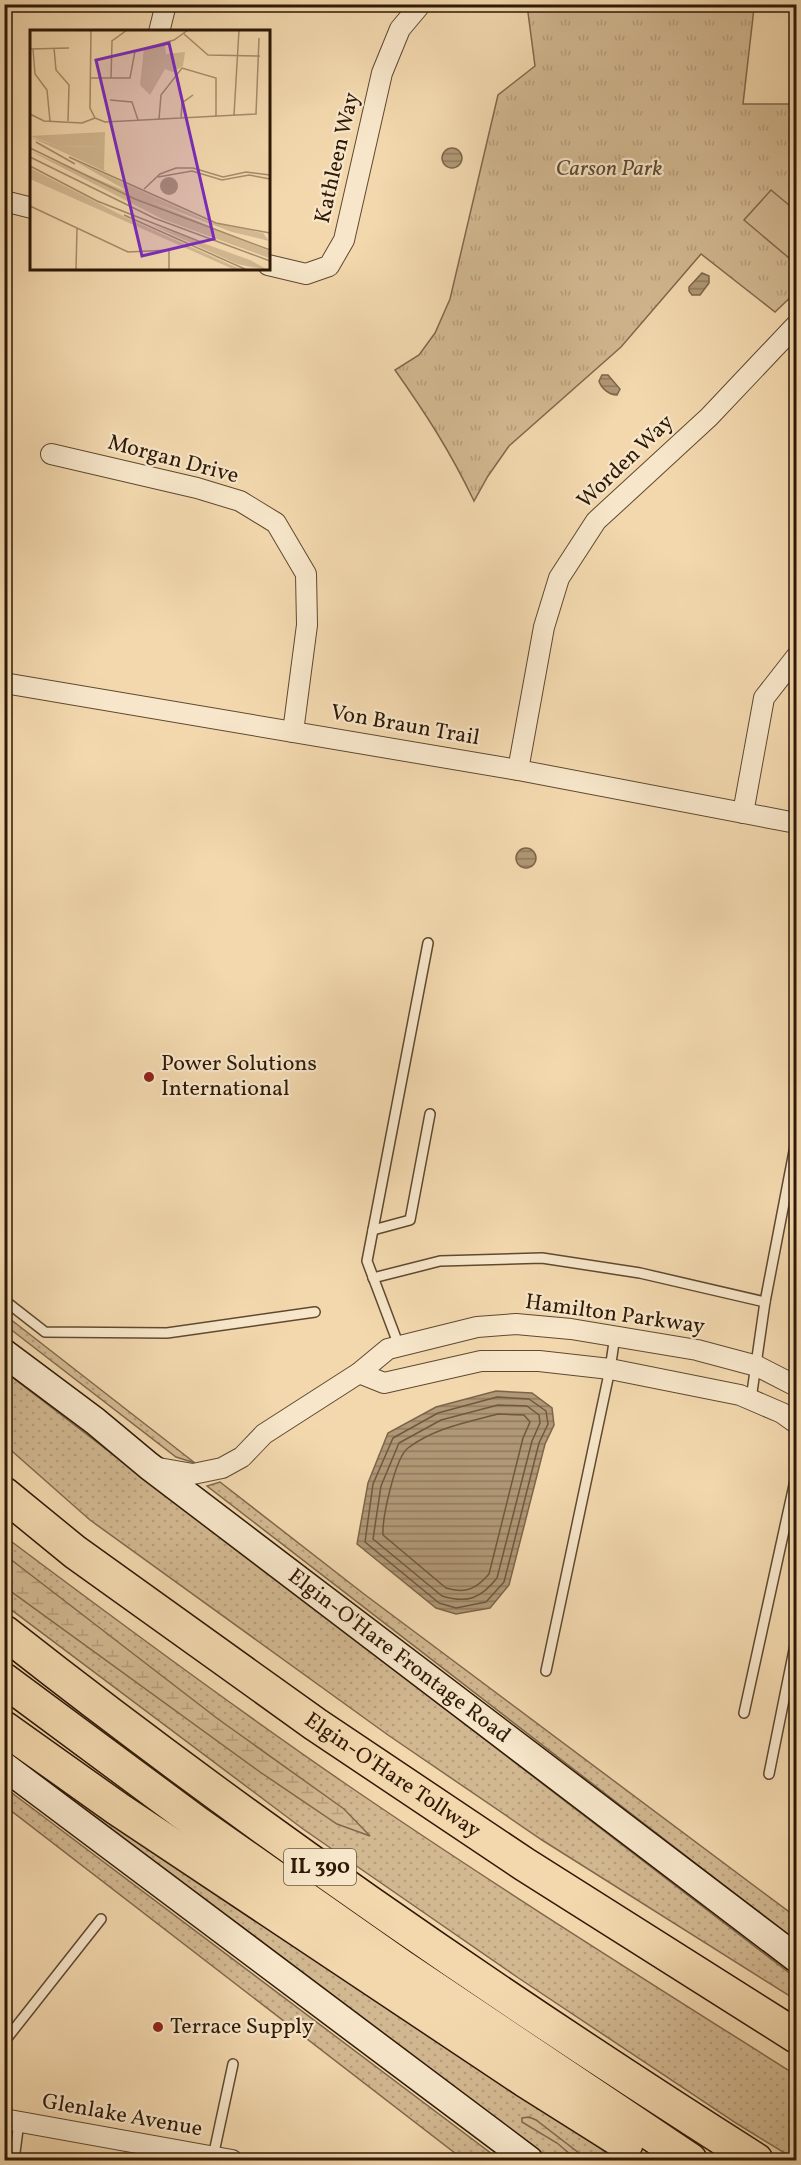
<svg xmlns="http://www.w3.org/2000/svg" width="801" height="2165" viewBox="0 0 801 2165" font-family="Vollkorn,serif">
<defs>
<pattern id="grass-dots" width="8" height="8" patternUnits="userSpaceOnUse" patternTransform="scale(1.5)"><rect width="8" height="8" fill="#d2b891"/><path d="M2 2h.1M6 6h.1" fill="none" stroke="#b59e7c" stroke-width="1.8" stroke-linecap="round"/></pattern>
<pattern id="wetland-marsh" width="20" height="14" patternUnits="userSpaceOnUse" patternTransform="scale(1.5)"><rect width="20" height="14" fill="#d2b891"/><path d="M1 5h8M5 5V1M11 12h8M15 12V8" fill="none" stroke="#b59e7c"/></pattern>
<pattern id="park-tufts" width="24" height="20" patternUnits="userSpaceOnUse" patternTransform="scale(1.5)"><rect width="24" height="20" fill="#d2b891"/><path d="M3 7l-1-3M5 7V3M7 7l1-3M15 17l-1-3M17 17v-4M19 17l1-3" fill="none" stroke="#b59e7c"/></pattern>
<pattern id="water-rules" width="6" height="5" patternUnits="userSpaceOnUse" patternTransform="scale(1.5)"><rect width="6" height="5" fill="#b09775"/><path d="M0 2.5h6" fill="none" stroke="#907a5e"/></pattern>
</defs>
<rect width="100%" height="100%" fill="#f3d8ae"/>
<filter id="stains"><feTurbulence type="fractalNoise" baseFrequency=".00333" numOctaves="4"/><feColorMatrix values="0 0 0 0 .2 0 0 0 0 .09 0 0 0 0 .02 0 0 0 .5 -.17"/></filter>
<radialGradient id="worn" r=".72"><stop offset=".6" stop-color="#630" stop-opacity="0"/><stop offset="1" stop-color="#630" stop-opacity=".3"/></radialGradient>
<!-- grass -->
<g fill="url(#grass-dots)" stroke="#80684c" stroke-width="1.5">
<path d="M5,1315L195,1463L176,1457L5,1325Z"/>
<path d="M4,1371L796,1978V2000L542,1840L388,1735L90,1520L5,1445Z"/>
<path d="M220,1482L364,1594L796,1917V1941L207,1486Z"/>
<path d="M4,1536C116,1620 228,1703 343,1782C492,1884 644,1979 796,2075V2160L736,2123L517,1977L303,1829L5,1605Z"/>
<path d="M4,1746L132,1837L618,2160H550L5,1749Z"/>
<path d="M4,1787L500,2160H464L5,1806Z"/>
</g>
<!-- wetland -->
<g fill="url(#wetland-marsh)" stroke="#80684c" stroke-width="1.5">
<path d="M5,1555L218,1719L344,1809L370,1836L337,1824L260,1772L5,1587Z"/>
<path d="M529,2117L536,2120L588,2160H577L557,2143L522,2122V2118Z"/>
</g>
<!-- park -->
<path fill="url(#park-tufts)" stroke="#80684c" stroke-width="1.5" d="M736,4L754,8L743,104H796V292L775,312L701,254L621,347L509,446L488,476L474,501C450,451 426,414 395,370L419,355L435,333L450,299L498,95L535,66L527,5Z"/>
<!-- garden -->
<path fill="#d2b891" stroke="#80684c" stroke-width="1.5" d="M771,190L796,211V248L789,258L744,220Z"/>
<!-- water -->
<g fill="url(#water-rules)" stroke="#7c6549" stroke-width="1.5">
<circle cx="452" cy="158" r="10"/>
<path d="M702,273L709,276V283L700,295H692L689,291V287Z"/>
<path d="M602,375H608L620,389L617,395C609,395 601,388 599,381Z"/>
<circle cx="526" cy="858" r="10"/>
<path d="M496,1391L532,1393L552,1408L554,1425L545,1444L509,1585L490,1608L456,1614L436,1608L357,1544L368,1483L388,1433L436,1407Z"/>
</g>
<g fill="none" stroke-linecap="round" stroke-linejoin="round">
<!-- shore -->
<g stroke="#6f583e" stroke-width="1.5">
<path d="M497,1397L529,1399L546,1411L548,1424L539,1443L504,1582L486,1602L456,1608L439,1603L365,1542L373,1484L393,1438L438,1413Z"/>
<path d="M498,1405L527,1406L539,1415L540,1423L532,1441L497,1578C481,1598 468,1604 442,1596L373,1539L381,1486L399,1443L441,1420Z"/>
<path d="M498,1414L524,1415L530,1422L523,1438L489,1574C476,1589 466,1594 446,1588L383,1535C382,1518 395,1458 408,1448C434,1428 468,1422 498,1414Z"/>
</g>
<defs>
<g id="lane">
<path d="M373,1230L410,1220L430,1114"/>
<path d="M373,1278L440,1261L542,1258L640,1273L765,1302L796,1141"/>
<path d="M4,1300L45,1332L167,1333L315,1312"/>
<path d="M399,1346L367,1261L428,943"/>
<path d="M751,1399L765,1302"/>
<path d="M546,1671L610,1369L615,1336"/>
<path d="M744,1713L796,1476"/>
<path d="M769,1774L796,1640"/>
<path d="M4,2042L101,1919"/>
<path d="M213,2157L233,2064"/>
<path d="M14,2160L19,2122"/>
</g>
<g id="street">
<path d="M159,32L166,4"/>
<path d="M4,201L32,208"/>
<path d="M268,265L306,274L329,266L344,240L382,73L400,29L421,4"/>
<path d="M51,454L197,488L240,501L276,523L306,574L307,625L293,732"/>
<path d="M4,683L518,770L796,823"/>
<path d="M518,770L544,627L559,578L596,521L709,417L796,325"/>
<path d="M743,813L764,698L796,657"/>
<path d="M359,1373L384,1383L481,1361H539L610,1369L740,1395L782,1413L796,1423"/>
<path d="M153,1467L193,1474L222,1468L242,1457L264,1434L359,1373L388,1349L477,1327L516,1324L571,1329L697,1350L757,1366L796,1386"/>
<path d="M4,2119L232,2160"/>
</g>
<g id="secondary">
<path id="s1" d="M4,1353L95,1421L149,1466L796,1958"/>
<path d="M4,1766L529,2160"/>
</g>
<g id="highway">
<path id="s2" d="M4,1494L75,1552L315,1724L524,1864L796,2036"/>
<path d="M4,1632C245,1822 498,1996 756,2160"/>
<path d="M4,1680L197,1823L401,1966L690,2160"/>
<path d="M4,1728L118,1809L526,2081L626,2144"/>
</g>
</defs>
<!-- lane casing -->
<use href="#lane" stroke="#5f4930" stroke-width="12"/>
<!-- street casing -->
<use href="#street" stroke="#5f4930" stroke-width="22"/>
<!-- secondary casing -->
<use href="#secondary" stroke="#2e1906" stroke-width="30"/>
<!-- highway casing -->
<use href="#highway" stroke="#2e1906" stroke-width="36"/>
<!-- lane -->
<use href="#lane" stroke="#f7e6ca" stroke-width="9"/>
<!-- street -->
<use href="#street" stroke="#f7e6ca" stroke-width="20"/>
<!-- secondary -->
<use href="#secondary" stroke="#f7e6ca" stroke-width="27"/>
<!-- highway -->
<use href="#highway" stroke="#f3d8ae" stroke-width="33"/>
</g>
<!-- markers -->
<g fill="#8f2418" stroke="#f7e6ca" stroke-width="2">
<circle cx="149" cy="1077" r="6"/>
<circle cx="158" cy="2027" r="6"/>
</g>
<g text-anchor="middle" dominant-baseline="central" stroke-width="4.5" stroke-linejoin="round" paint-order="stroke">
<!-- shield labels -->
<rect fill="#f7e6ca" stroke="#6a5641" stroke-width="1.5" x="284" y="1849" width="72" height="36" rx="4.5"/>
<g font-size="21" font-weight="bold" fill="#2e1906">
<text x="320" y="1867">IL 390</text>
</g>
<!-- street labels -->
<g font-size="22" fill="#2e1906" stroke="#f7e6ca">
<text transform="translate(338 158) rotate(-77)">Kathleen Way</text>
<text transform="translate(173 460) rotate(15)">Morgan Drive</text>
<text transform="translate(626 462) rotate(-44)">Worden Way</text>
<text transform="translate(405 726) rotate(10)">Von Braun Trail</text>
<text transform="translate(615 1315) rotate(8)">Hamilton Parkway</text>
<text stroke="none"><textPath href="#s1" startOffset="498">Elgin-O'Hare Frontage Road</textPath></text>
<text stroke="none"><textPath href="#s2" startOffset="480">Elgin-O'Hare Tollway</textPath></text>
<text transform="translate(122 2116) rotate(10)">Glenlake Avenue</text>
</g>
<!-- park labels -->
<g font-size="22" font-style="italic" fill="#5f4930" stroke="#f7e6ca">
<text x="609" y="169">Carson Park</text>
</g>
<!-- poi labels -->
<g font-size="22" fill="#2e1906" stroke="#f7e6ca" text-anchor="start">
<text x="161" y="1064">Power Solutions<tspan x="161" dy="25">International</tspan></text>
<text x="170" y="2027">Terrace Supply</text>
</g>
</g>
<!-- overview -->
<g transform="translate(30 30)">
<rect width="240" height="240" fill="#f3d8ae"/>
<path d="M0,107L32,117L68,116L74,140L78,141H74ZM0,121L239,221V228L132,189ZM43,130L180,192L233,203L239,211L202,202L106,166ZM0,138L97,188L212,240L203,239L0,149ZM117,193L220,230L238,240L207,234Z" fill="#d2b891"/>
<path d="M75,102L74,140L68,137V116L31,117L0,106Z" fill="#d2b891"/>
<path d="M124,15H135L136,24L155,22L153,36L143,42L135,39L120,65L110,55L114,18Z" fill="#d2b891"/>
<path d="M130 156a9 9 0 1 1 18 0a9 9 0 1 1-18 0Z" fill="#b09775"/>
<path fill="none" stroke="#a48c6b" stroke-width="1.5" d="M61,0L60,78L65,88M154,4L178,25L230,26M24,18L26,40L39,55L38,91M0,19L39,18M3,19L5,44L17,60L20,91M60,48H100L105,21L144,10L158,0M81,48L82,11L97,0M80,70L102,72L108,90M0,84L14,91L52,93L65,88M204,85L209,0M65,88L75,92L226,84L229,8M151,88L152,73L163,65M129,89L131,65L152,38L186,48V86M6,112L45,134M0,118L105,169L240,220M0,127L124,188L240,231M39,127L186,193L240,203M0,136L69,172M128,147L162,141L192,150L219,145L240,149M114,159L130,144L146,138H163L193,147L216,142L240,145M67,171L171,212M0,176L98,222L139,220V240M94,185L217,240M46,240L47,198"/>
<path fill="#7b2cbf" fill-opacity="0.15" stroke="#7b2cbf" stroke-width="3" d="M139,13L184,209L112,226L66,30Z"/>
<rect width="240" height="240" fill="none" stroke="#2e1906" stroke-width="3"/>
</g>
<!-- margin -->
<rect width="801" height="2165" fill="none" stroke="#f3d8ae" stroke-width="24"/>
<rect x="6" y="6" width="789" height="2153" fill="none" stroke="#2e1906" stroke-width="3"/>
<rect x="12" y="12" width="777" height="2141" fill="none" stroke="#2e1906" stroke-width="1.5"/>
<rect width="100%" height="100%" filter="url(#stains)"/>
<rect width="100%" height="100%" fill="url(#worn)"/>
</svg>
